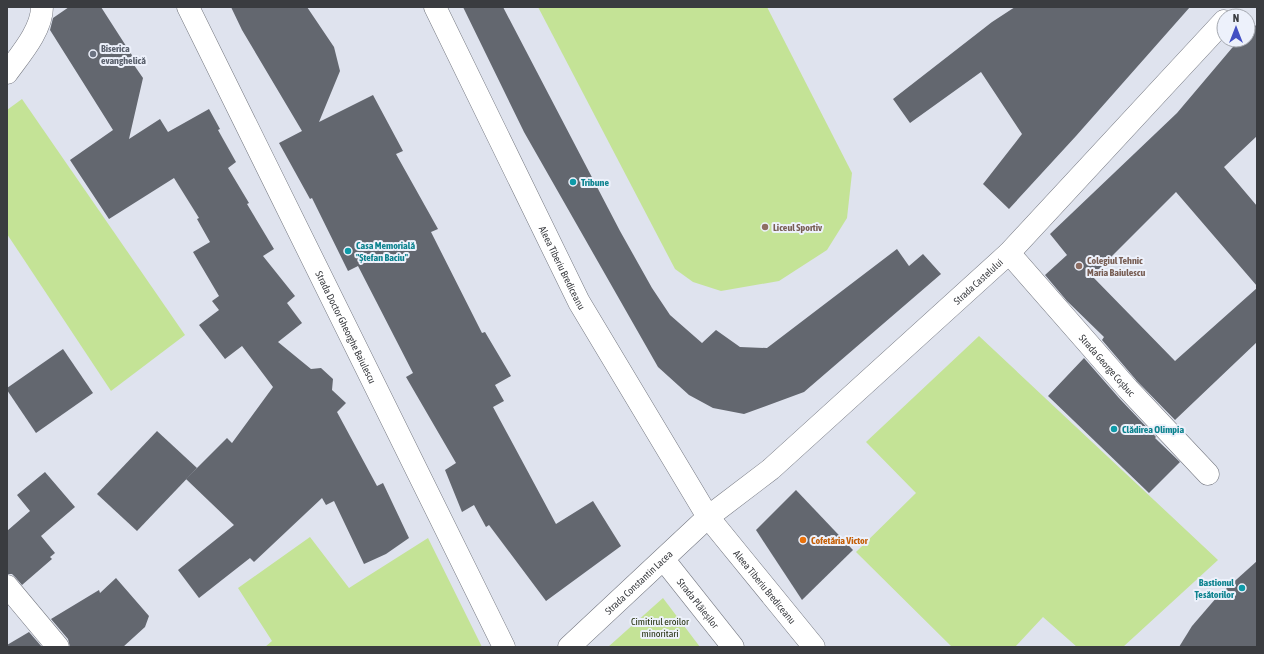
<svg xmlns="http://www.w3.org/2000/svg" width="1264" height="654" viewBox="0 0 1264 654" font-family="'Asap Condensed',sans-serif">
<rect width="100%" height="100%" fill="#dfe3ee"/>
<!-- green -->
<g fill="#c4e396">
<path d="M538,7H767L852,173L847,218L827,250L779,281L721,291L693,282L675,269Z"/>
<path d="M22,99L185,335L111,391L7,234V110Z"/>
<path d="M979,336L1218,560L1123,647H1077L1043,617L1015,647H952L856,552L916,493L866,442Z"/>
<path d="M310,537L349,588L428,538L482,647H265L272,641L238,588Z"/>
<path d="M663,598L700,647H608Z"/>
</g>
<!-- building -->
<g fill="#63676f">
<path d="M69,7H101L137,63L134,65L143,78L129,139L160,119L168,132L209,109L220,129L218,130L236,162L228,168L249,203L247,204L274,249L263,256L295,296L287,303L302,323L278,342L311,369L321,368L333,379L332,390L346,403L337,412L377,486L383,483L409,538L386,554L364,564L334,501L326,505L322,498L254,562L250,558L199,598L178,570L234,525L186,479L227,438L232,443L273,387L242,346L225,359L199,325L219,310L212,301L219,296L193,252L210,242L197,219L199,218L174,178L109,219L70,160L113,130L50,30L53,18Z"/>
<path d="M231,7H307L334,47L340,71L319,122L373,95L403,151L396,154L438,229L431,232L482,333L485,332L511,376L495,385L504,401L493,407L556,524L593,501L621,546L546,601L489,525L486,527L474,505L462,512L445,470L456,463L406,377L413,373L358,266L348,271L312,198L310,199L279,143L302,131L242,30Z"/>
<path d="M463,7H503L620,231L652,288L670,315L702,343L716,330L740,347L767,348L897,249L909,266L923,254L941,274L804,392L744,414L713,408L689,395L658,367L524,132Z"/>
<path d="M1015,7H1190L1076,136L1009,209L983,184L1022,134L981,72L910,123L893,99L992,22Z"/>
<path d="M1257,24V136L1224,167L1257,206V286L1176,192L1092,276L1175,361L1257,288V342L1175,420L1137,381L1102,340L1104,337L1067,301L1045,275L1067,255L1050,234L1177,113L1232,48L1240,40H1248V33Z"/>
<path d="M63,349L93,393L36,433L7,390V388Z"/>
<path d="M1084,358L1119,398L1156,437L1155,438L1180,462L1149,493L1048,396Z"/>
<path d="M157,431L197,468L137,531L97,494Z"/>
<path d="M45,472L75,507L41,536L55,553L50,557L52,559L22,585L16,578L12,574H7V531L30,511L17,495Z"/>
<path d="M796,490L853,550L802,600L756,530Z"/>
<path d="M1257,561V647H1179L1192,626L1217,597Z"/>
<path d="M116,578L149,616L145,627L123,647H70L68,639L51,619L99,590L100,593Z"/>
<path d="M29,632L42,647H7V645Z"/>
</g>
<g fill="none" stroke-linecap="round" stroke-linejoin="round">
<defs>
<g id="street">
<path id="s1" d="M188,7L504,647"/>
<path id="s2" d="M435,7L579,302L708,517L814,647"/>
<path d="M7,73C20,55 42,30 42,7"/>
<path id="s3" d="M1009,253L1128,389L1208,474"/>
<path id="s4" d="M664,560L733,647"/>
<path d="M7,586L58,647"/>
<path id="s5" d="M569,647L708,517L771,469L1009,253L1224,21"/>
</g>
</defs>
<!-- street casing -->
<use href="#street" stroke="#757881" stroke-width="23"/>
<!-- street -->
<use href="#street" stroke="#fff" stroke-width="22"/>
</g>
<!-- markers -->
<circle fill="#6b7280" stroke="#edf1fb" stroke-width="1.5" cx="93" cy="54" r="4"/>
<g fill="#0f9aa8" stroke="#edf1fb" stroke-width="1.5">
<circle cx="573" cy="182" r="4"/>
<circle cx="348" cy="251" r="4"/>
<circle cx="1114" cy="429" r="4"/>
<circle cx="1242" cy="588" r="4"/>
</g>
<g fill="#8d6e63" stroke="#edf1fb" stroke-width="1.5">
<circle cx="765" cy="227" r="4"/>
<circle cx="1079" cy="266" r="4"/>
</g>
<circle fill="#e8710a" stroke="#edf1fb" stroke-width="1.5" cx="803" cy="540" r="4"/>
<g text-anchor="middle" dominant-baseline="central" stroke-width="4" stroke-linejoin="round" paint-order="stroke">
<!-- worship labels -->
<g font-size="10" font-weight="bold" fill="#5b616d" stroke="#edf1fb" text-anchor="start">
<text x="101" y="48">Biserica<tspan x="101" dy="12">evanghelică</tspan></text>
</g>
<!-- culture labels -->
<g font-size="10" font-weight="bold" fill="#0d838f" stroke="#edf1fb" text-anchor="start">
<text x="581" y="182">Tribune</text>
<text x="356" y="245">Casa Memorială<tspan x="356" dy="12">"Ștefan Baciu"</tspan></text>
<text x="1122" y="429">Clădirea Olimpia</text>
<text x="1234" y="582" text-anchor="end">Bastionul<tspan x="1234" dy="12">Țesătorilor</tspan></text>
</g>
<!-- education labels -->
<g font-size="10" font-weight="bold" fill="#785e54" stroke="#edf1fb" text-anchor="start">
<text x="773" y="227">Liceul Sportiv</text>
<text x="1087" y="260">Colegiul Tehnic<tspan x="1087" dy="12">Maria Baiulescu</tspan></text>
</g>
<!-- street labels -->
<g font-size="10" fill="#3a3c40" stroke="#edf1fb">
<text stroke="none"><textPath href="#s2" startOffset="290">Aleea Tiberiu Brediceanu</textPath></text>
<text stroke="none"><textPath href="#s5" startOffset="549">Strada Castelului</textPath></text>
<text stroke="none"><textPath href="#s1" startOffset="357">Strada Doctor Gheorghe Baiulescu</textPath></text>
<text stroke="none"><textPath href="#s3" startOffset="149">Strada George Coșbuc</textPath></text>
<text stroke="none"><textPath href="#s5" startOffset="95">Strada Constantin Lacea</textPath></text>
<text stroke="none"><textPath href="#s2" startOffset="669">Aleea Tiberiu Brediceanu</textPath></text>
<text stroke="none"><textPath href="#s4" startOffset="55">Strada Plăieșilor</textPath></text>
</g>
<!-- food labels -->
<g font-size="10" font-weight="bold" fill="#c56008" stroke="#edf1fb" text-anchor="start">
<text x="811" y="540">Cofetăria Victor</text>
</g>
<!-- park labels -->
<g font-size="10" fill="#24300d" stroke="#edf1fb">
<text x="660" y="621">Cimitirul eroilor<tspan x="660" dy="12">minoritari</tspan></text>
</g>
</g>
<!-- border -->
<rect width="1264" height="654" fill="none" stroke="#3a3c40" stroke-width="16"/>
<!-- north arrow -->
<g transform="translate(1236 28)"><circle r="19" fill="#edf1fb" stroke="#a5a9b0"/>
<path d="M0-3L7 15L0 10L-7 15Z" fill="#434fc3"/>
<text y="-6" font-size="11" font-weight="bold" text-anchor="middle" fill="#3a3c40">N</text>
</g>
</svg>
